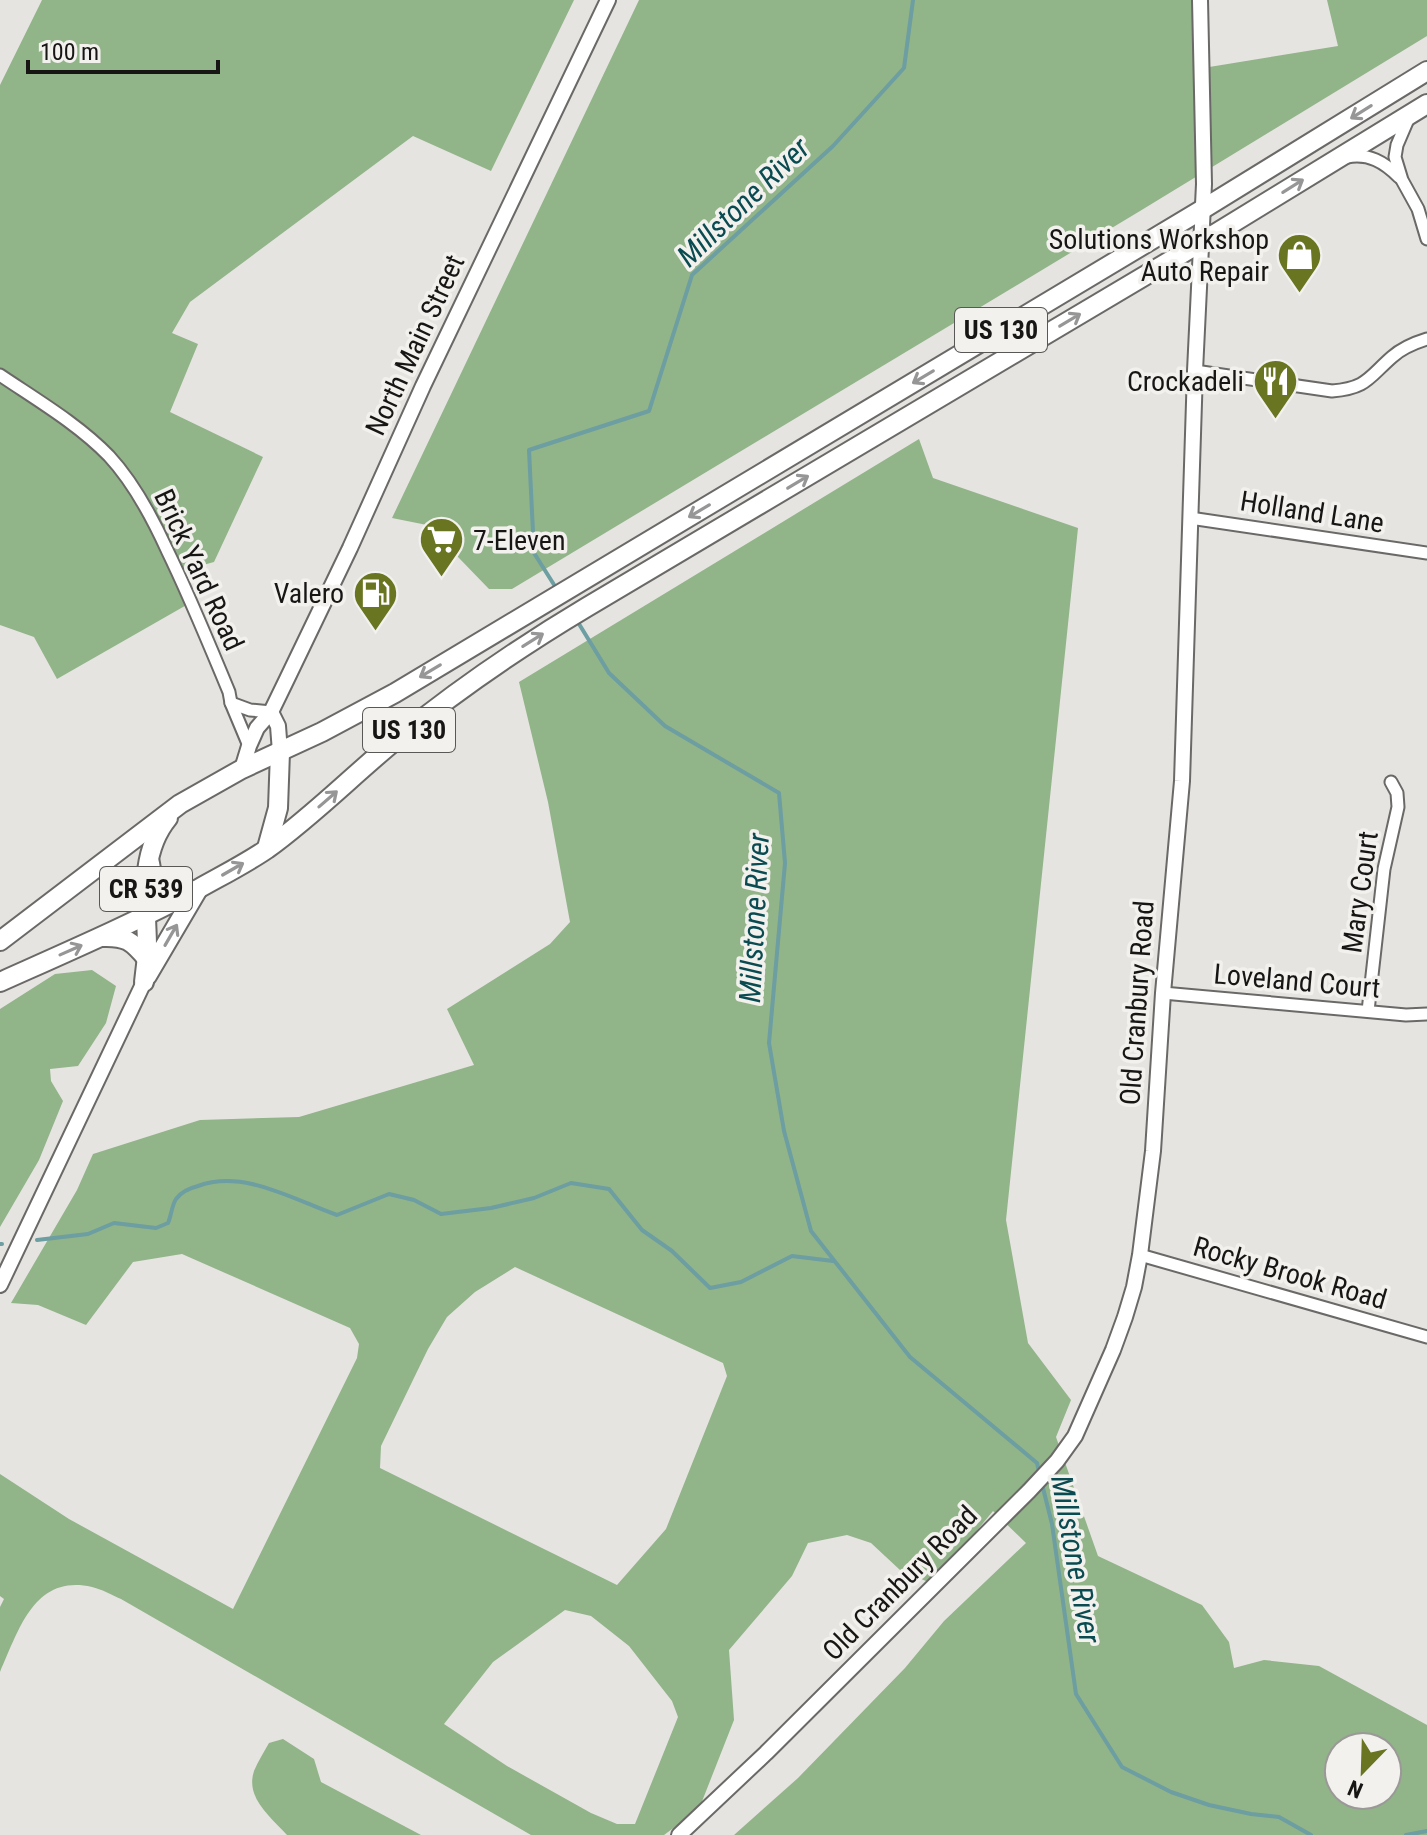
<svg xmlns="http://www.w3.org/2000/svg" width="1427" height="1835" viewBox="0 0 1427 1835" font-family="'Roboto Condensed',sans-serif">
<rect width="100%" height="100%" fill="#e5e4e1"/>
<!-- forest -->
<g fill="#92b489" fill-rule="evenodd">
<path d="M42,0H574L491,171L413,136L190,302L172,333L198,344L170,412L263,457L214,562L177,572L190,603L57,679L34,637L0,625V85Z"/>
<path d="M639,0H1193L1197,69L1338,46L1327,0H1427V36L1140,211L512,589H489L427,525L392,518Z"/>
<path d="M919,439L933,478L1078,528L1006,1220L1028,1343L1071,1400L1056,1437L1098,1556L1202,1605L1229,1642L1234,1668L1264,1660L1319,1666L1427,1725V1835H734L798,1778L905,1668L944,1621L1026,1543L993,1511L933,1584L900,1570L871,1543L847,1535L808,1543L792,1576L729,1650L734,1720L699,1809L664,1835H531L121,1599C112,1595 101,1589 92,1587C34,1574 19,1630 0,1672V1607L4,1599L0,1596V1474L69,1519L233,1609L357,1358L359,1344L350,1328L182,1254L133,1262L86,1325L38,1305L11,1303L77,1190L93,1154L200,1120L299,1117L474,1065L447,1009L550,944L570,922L548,802L519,682ZM515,1267L723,1363L727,1376L666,1529L617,1585L380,1468L381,1446L428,1349L447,1317L475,1292ZM565,1610L591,1616L629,1646L672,1701L678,1717L635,1824H617L591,1813L507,1766L444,1724L493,1662ZM1339,1747H1387V1795H1339Z"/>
<path d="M92,970L116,986L106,1023L78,1066L50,1069L51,1081L63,1101L39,1160L0,1227V1009L55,974Z"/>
<path d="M283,1739L314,1759L321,1782L421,1835H287C271,1817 245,1798 254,1771C258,1761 264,1752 269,1743Z"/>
</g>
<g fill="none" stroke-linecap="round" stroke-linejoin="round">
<!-- stream -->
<g stroke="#6c9ea2" stroke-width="4">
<path d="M558,591L534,553L529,450L649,411L692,275L833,146L904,68L913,0"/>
<path d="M576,619L609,673L665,726L779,793L785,863L769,1043L784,1131L811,1231L910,1357L1037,1463L1040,1476"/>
<path d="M37,1240L88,1234L114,1223L156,1228L168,1223C171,1216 172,1205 176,1199C181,1192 190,1188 198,1186C244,1169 294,1200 337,1215L389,1194L414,1200L441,1214L491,1208L534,1198L571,1183L609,1189L642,1230L672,1251L710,1288L741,1282L792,1256L833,1261"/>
<path d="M0,1244H2"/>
<path d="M1042,1484L1052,1524L1076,1694L1122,1767L1171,1792L1209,1805L1251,1814L1279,1817L1311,1835"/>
<path d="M1406,1835L1427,1831"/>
</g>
<defs>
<g id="minor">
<path d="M1409,117L1397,145L1395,157L1402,180L1418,209L1427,239"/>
<path d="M1347,157C1369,153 1384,162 1399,177"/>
<path d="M1195,371L1332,391C1367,388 1368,378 1392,357C1402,348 1414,343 1427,339"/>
<path d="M0,375C37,400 78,424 109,456C134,483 152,517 167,550C190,597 209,644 229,692L231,703L249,746"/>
<path d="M1190,518L1427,553"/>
<path d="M231,703L250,710L271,712"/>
<path d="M1163,993L1406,1015L1427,1014"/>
<path d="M1368,1011L1384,869L1398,807L1397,793L1391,782"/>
<path d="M1140,1255L1427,1337"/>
</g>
<g id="tertiary">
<path d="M271,712L278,726L280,752"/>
<path d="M242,769L249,746L257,728L271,712L287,679L350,548L423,386L608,0"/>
<path d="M0,1285L144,982"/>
<path d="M679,1835L766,1753L1029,1491L1057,1461L1075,1436L1113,1350L1125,1317L1134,1287L1140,1255L1153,1151L1163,993L1182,781L1195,371L1204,184L1200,0"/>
</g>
<g id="trunk">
<path d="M267,848L278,808L280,752"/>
<path d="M150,863C153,887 164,888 184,896"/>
<path d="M102,937C126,936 132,941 147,959"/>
<path d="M0,941L180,804L242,769L322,732L395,693L1203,209L1427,71"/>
<path d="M147,976L197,891"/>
<path d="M0,982C67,952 134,923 198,889C221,876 245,864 267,849C313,816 353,775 397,739C457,690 520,647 587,607L1200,243L1427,104"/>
<path d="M144,982C146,969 147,957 147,944C146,902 139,853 168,818"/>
</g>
</defs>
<!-- minor casing -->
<use href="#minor" stroke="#6a6967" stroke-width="15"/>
<!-- tertiary casing -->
<use href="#tertiary" stroke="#6a6967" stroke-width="18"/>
<!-- trunk casing -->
<use href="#trunk" stroke="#6a6967" stroke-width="22"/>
<!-- minor -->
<use href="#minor" stroke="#fff" stroke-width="11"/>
<!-- tertiary -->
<use href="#tertiary" stroke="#fff" stroke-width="14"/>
<!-- trunk -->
<use href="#trunk" stroke="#fff" stroke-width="18"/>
</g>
<!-- one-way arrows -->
<defs><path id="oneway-shaft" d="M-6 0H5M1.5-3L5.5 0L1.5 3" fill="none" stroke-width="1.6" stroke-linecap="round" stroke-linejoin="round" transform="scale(2)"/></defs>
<g stroke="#979696">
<use href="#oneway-shaft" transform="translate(1361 112) rotate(148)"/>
<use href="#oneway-shaft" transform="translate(1293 186) rotate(-32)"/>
<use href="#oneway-shaft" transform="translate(1070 320) rotate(-31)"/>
<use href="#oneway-shaft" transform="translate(923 377) rotate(149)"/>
<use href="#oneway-shaft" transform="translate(798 482) rotate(-31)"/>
<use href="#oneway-shaft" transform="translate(699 511) rotate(149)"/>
<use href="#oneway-shaft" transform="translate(533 640) rotate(-32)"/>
<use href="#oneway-shaft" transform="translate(430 671) rotate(149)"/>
<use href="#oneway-shaft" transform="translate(328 799) rotate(-41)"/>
<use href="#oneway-shaft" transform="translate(233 869) rotate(-30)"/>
<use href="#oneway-shaft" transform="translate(171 935) rotate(-60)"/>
<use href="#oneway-shaft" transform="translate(71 950) rotate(-24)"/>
</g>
<!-- icons -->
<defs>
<symbol id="shop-pin" viewBox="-11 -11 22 30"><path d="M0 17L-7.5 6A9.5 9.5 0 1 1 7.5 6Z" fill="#697521" stroke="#f2f1ee"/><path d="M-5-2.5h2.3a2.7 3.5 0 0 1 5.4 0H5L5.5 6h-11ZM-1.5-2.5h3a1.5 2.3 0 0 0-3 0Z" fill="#fff"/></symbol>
<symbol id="restaurant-pin" viewBox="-11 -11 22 30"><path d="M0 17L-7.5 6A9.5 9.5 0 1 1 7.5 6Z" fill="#697521" stroke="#f2f1ee"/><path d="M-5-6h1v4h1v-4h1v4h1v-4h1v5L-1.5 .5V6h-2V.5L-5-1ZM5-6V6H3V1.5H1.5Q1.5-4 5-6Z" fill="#fff"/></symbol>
<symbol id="supermarket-pin" viewBox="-11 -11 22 30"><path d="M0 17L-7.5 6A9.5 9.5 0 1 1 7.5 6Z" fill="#697521" stroke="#f2f1ee"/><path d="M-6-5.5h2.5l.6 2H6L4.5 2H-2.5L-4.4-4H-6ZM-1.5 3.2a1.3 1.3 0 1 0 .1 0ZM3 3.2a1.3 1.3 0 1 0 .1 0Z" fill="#fff"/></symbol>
<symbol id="fuel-pin" viewBox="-11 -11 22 30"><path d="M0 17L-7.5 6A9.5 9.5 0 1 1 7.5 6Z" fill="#697521" stroke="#f2f1ee"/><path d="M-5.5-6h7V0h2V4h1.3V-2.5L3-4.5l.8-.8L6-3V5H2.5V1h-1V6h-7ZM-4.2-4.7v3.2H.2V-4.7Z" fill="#fff"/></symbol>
</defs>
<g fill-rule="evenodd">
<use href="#shop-pin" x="1274" y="230" width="51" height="69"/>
<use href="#restaurant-pin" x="1250" y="356" width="51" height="69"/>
<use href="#supermarket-pin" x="416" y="514" width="51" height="69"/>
<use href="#fuel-pin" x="350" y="568" width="51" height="69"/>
</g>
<g text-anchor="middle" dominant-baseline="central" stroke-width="7" stroke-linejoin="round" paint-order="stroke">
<!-- shield labels -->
<g fill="#f2f1ee" stroke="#595856" stroke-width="2">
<rect x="955" y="308" width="92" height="44" rx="6"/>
<rect x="363" y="708" width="92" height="44" rx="6"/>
<rect x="100" y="867" width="92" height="44" rx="6"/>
</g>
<g font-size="26" font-weight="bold" fill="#171615">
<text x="1001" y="330">US 130</text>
<text x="409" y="730">US 130</text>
<text x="146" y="889">CR 539</text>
</g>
<!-- poi labels -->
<g font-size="28" fill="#171615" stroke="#f2f1ee" text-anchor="end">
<text x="1269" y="239">Solutions Workshop<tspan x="1269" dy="32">Auto Repair</tspan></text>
<text x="1244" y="381">Crockadeli</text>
<text x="473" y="540" text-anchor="start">7-Eleven</text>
<text x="344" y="593">Valero</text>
</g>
<!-- street labels -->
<g font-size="28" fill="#171615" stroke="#f2f1ee">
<text transform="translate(415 345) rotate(-65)">North Main Street</text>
<text transform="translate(1312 512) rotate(9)">Holland Lane</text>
<text transform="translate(199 570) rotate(65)">Brick Yard Road</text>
<text transform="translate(1360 892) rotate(-82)">Mary Court</text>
<text transform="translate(1297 981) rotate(5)">Loveland Court</text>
<text transform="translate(1137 1003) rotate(-86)">Old Cranbury Road</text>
<text transform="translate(1290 1273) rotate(16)">Rocky Brook Road</text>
<text transform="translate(900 1583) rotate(-45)">Old Cranbury Road</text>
</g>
<!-- water labels -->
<g font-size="30" font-style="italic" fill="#094b50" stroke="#f2f1ee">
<text transform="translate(743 202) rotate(-44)">Millstone River</text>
<text transform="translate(754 918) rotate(-87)">Millstone River</text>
<text transform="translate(1076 1559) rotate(80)">Millstone River</text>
</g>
</g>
<!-- north arrow -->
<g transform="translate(1363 1771) rotate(203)"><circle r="38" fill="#f2f1ee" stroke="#9a9997" stroke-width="2"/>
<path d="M0-6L14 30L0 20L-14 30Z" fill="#697521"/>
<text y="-12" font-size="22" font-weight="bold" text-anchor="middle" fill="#171615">N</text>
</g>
<!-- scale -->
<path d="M28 60v12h190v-12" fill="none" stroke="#171615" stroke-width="4"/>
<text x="40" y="60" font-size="24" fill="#171615" stroke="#f2f1ee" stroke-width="6" paint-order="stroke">100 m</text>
</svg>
